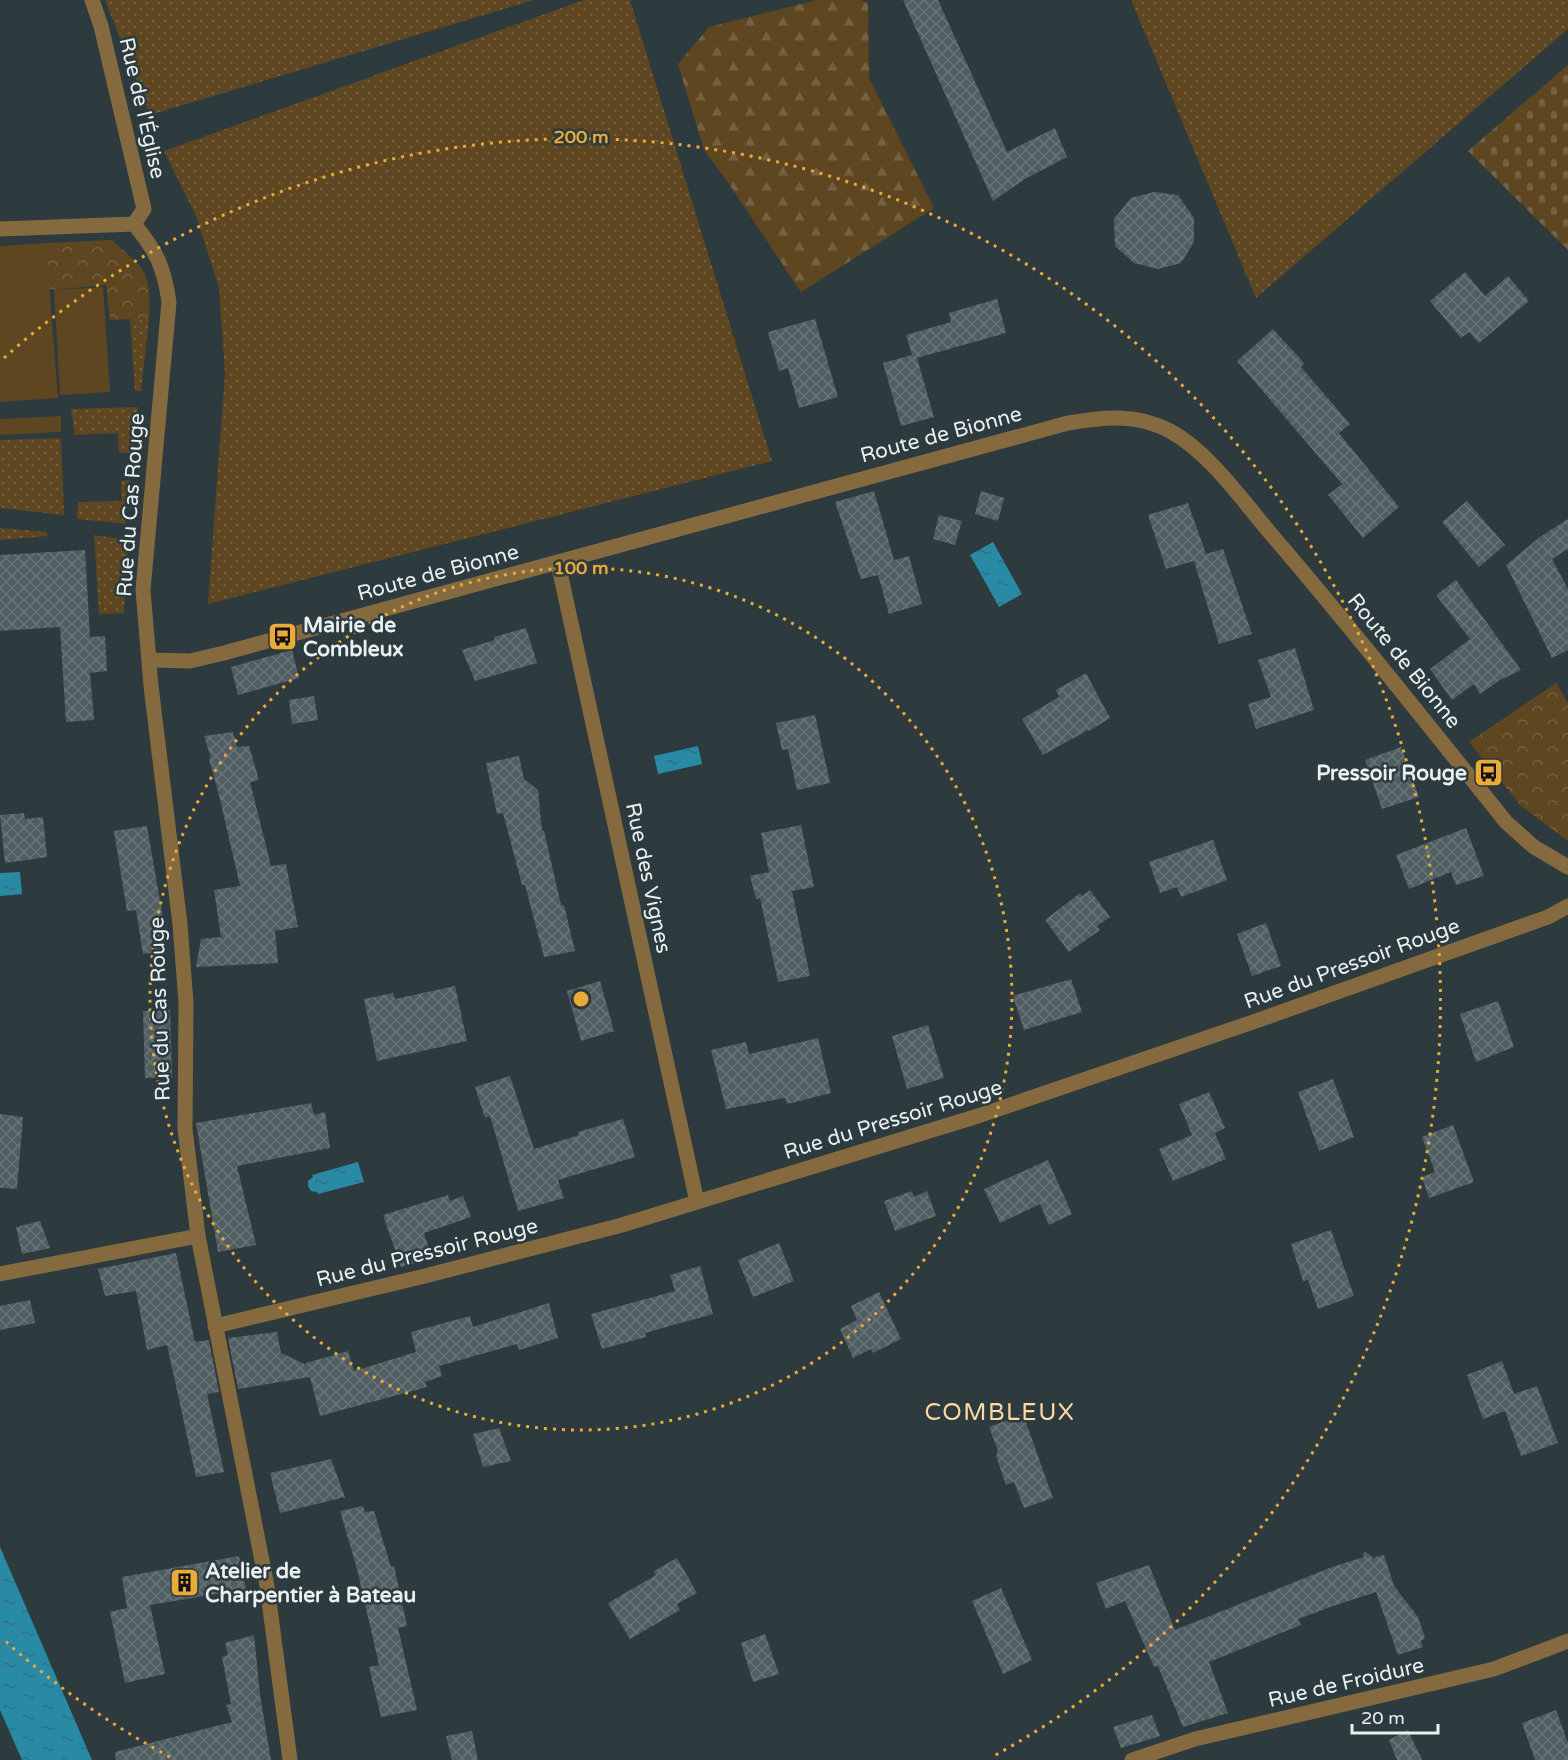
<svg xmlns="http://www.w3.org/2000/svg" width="1568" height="1760" viewBox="0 0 1568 1760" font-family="'Varela Round',sans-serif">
<defs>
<pattern id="grass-dots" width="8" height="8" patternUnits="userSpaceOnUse" patternTransform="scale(1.5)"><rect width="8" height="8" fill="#5e4620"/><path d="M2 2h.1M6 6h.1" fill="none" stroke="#756141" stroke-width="1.8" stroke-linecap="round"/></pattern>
<pattern id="forest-firs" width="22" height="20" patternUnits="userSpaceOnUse" patternTransform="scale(1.5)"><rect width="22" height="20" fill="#5e4620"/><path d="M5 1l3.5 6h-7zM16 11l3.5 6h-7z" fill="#756141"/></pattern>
<pattern id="cemetery-stones" width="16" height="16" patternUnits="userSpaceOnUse" patternTransform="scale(1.5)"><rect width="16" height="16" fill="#5e4620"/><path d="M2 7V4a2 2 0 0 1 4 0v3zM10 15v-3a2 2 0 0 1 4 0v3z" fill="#756141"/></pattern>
<pattern id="park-crowns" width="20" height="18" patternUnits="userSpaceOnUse" patternTransform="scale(1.5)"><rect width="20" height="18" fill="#5e4620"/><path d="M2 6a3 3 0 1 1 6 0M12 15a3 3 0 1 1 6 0" fill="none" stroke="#756141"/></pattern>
<pattern id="water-ripples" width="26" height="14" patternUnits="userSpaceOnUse" patternTransform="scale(1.5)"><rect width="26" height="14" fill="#288aa4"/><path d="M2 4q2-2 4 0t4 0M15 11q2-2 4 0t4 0" fill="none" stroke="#347080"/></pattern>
<pattern id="building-cross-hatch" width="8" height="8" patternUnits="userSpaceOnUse" patternTransform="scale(1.5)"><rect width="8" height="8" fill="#505d61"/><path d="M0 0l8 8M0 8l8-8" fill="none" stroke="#697578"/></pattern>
</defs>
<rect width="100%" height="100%" fill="#2d3a3e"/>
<!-- grass -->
<g fill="url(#grass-dots)">
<path d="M105,0H534L150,115Z"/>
<path d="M584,0H630L772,461L208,604L225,373L219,288L196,216L164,151Z"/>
<path d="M1131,0H1568V29L1256,298Z"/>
<path d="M149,318L141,391H135L130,319Z"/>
<path d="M138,407L133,453H119L118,433L75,435L71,409Z"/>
<path d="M61,438L64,515L0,508V440Z"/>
<path d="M130,480L126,524L77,519L78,502L122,501L121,481Z"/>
<path d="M0,528L46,532L48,536L0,540Z"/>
<path d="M94,535L128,540L124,613L99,614Z"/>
</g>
<!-- forest -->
<path fill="url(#forest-firs)" d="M817,0H860L868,3L869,78L934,208L801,292L725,178L704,150L678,64L709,27Z"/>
<!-- cemetery -->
<path fill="url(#cemetery-stones)" d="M1568,65V250L1468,151Z"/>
<!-- park -->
<g fill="url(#park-crowns)">
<path d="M112,240C146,271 151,270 149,318L110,320L106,285L49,290L46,243Z"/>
<path d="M1556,683L1568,703V841L1521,806L1469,742Z"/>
</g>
<!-- pitch -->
<g fill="#5e4620">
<path d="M46,243L58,398L0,402V246Z"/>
<path d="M103,287L110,392L60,395L54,290Z"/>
<path d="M61,416V432L0,435V419Z"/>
</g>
<!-- water -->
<g fill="url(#water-ripples)">
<path d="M993,542L1022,594L999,607L970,555Z"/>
<path d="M698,746L702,764L658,774L654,756Z"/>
<path d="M20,872L22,894L0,896V873Z"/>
<path d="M358,1162L364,1182L318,1194L317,1192L311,1191L308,1186V1181L313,1177L312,1175Z"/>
<path d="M0,1547L92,1760H22L0,1710Z"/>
</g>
<!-- building -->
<g fill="url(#building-cross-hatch)">
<path d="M903,0H938L1007,152L1055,128L1067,157L1025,179L993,201Z"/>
<path d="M1154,192L1178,195L1194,218V242L1181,263L1158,269L1134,263L1115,246L1114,219L1131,198Z"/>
<path d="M1465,272L1485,296L1508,276L1529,301L1479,343L1469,332L1461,338L1430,301Z"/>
<path d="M997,299L1006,333L917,358L934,417L901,426L883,363L912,355L906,335L951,322L949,313Z"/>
<path d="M815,319L838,397L799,408L788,368L779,371L768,332Z"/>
<path d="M1273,329L1304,363L1301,367L1350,424L1339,433L1399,507L1363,538L1328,495L1342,484L1237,361Z"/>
<path d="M874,491L894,560L909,556L922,604L889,614L878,575L861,579L835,502Z"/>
<path d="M981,491L1004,498L998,521L975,514Z"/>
<path d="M1467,501L1505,545L1479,567L1442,522Z"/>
<path d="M1188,503L1206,554L1223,549L1252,634L1219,644L1194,561L1166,569L1148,515Z"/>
<path d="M939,515L962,521L955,545L933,539Z"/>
<path d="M1568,519V549L1552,559L1568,589V650L1552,658L1506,565L1540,537Z"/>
<path d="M85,550L90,637L105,636L107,671L90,673L94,720L66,722L60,627L0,631V555Z"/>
<path d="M1456,580L1521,670L1500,680L1480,694L1474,684L1452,700L1430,669L1470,639L1436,595Z"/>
<path d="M526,628L537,663L475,681L462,650L495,640L494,637Z"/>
<path d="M1295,648L1314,710L1256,729L1248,704L1271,697L1258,660Z"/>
<path d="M292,650L299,678L238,695L231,667Z"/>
<path d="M1086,673L1110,718L1089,731L1088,730L1043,755L1022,719L1059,697L1056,690Z"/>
<path d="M314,696L318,720L292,724L289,700Z"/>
<path d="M815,715L830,783L797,790L788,749L782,750L776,723Z"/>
<path d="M233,732L237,747L249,746L259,780L250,782L271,866L286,864L298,927L275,931L278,963L196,967L201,939L221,937L214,890L240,886L219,795L209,759L211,758L204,736Z"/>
<path d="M1401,747L1419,797L1382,809L1365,760Z"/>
<path d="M519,756L524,779L538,790L542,831H544L561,905H564L575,951L544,957L525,885H522L503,813L497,814L486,763Z"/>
<path d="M24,813L25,819L43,817L47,857L5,863L0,815Z"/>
<path d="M801,825L814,887L792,891L810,976L778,982L760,898L756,899L750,876L769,872L761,833Z"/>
<path d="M147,826L164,924L166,951L143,954L136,910L127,911L114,831Z"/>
<path d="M1466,828L1484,876L1456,885L1451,872L1409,889L1396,855Z"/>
<path d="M1213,840L1227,880L1181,897L1177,887L1160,893L1149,862Z"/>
<path d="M1090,890L1110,917L1097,926L1100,930L1069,952L1045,920L1080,893L1082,896Z"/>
<path d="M1266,923L1281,966L1252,976L1237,934Z"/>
<path d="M1071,979L1082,1012L1024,1030L1013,996Z"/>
<path d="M600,981L614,1031L581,1041L567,991Z"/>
<path d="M455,986L467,1041L377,1061L364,999L393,993L395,999Z"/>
<path d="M1498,1001L1514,1047L1476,1062L1460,1014Z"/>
<path d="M170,1010L172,1077L145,1078L143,1011Z"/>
<path d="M928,1025L944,1078L907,1089L892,1036Z"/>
<path d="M818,1038L831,1093L787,1104L785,1098L726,1109L711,1050L746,1042L749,1054Z"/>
<path d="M510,1076L534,1149L579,1135L578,1132L623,1119L635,1157L558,1180L564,1198L518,1211L490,1116L485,1118L475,1087Z"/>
<path d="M1333,1079L1354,1137L1319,1151L1298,1092Z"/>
<path d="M1209,1092L1225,1128L1215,1133L1226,1159L1173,1181L1159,1149L1192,1135L1179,1104Z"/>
<path d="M311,1103L314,1115L325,1112L330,1148L237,1166L256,1245L218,1252L196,1123Z"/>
<path d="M0,1114L23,1117L17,1189L0,1188Z"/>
<path d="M1453,1125L1474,1182L1429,1198L1422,1177L1435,1172L1422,1137Z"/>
<path d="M1048,1160L1072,1214L1049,1225L1040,1204L1000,1223L984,1189Z"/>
<path d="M912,1191L914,1197L927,1191L936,1216L895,1231L884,1201Z"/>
<path d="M448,1195L450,1201L463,1196L471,1217L424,1233L432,1258L401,1267L383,1215Z"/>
<path d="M40,1221L50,1248L22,1254L16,1227Z"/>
<path d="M1331,1230L1354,1296L1318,1309L1308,1280L1303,1281L1291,1244Z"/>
<path d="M779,1243L794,1281L753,1297L738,1260Z"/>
<path d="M176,1253L195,1342L209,1340L219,1392L207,1394L224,1472L196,1477L167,1345L147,1350L136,1291L105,1296L98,1269Z"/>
<path d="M700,1266L713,1314L645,1333L646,1337L602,1349L591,1314L675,1291L670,1275Z"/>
<path d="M879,1292L901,1339L873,1353L871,1349L853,1358L840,1329L857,1320L851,1306Z"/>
<path d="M30,1300L35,1323L0,1330V1306Z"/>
<path d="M549,1303L558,1338L519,1350L517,1344L439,1366L442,1376L425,1382L427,1387L320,1416L310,1377L238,1389L228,1338L277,1332L281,1353L307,1365L306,1363L348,1351L354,1371L416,1352L411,1332L470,1316L473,1327Z"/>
<path d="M1502,1361L1514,1394L1537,1386L1558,1443L1521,1456L1505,1411L1483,1419L1467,1375Z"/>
<path d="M1023,1414L1053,1498L1024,1508L1014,1482L1006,1485L996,1456L998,1451L989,1427Z"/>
<path d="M499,1428L511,1461L483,1467L473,1434Z"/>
<path d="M331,1459L345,1497L280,1513L270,1473Z"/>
<path d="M363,1506L365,1512L374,1511L391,1567L394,1566L407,1626L398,1628L417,1710L381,1717L369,1667L379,1665L357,1569L340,1511Z"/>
<path d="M1366,1552L1373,1558L1384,1555L1394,1586L1418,1617L1425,1638L1421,1641L1423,1647L1398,1655L1376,1592L1336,1605L1298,1619L1301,1625L1209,1662L1228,1713L1183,1727L1158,1666L1154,1667L1125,1601L1106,1609L1096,1583L1149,1565L1175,1630L1332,1567L1364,1557L1363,1553Z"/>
<path d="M239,1556L246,1589L150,1605L165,1674L125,1683L110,1612L127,1608L122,1577Z"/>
<path d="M677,1558L697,1593L677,1604L680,1610L630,1639L608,1603L656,1575L654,1571Z"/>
<path d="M1001,1588L1032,1660L1003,1674L972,1601Z"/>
<path d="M765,1634L779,1674L753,1682L741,1643Z"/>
<path d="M254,1635L260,1695L271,1760H116L115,1752L232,1722L226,1705L231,1704L222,1657L228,1655L225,1643Z"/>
<path d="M1556,1710L1568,1743V1760H1535L1522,1723Z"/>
<path d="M1152,1715L1160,1736L1121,1748L1113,1727Z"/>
<path d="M1408,1730L1422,1760H1397L1389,1740Z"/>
<path d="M472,1731L478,1760H452L446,1736Z"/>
</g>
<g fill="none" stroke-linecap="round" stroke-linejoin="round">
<!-- pedestrian -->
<path stroke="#866a3f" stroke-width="15" d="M92,0L101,26L144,209L134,224"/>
<!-- minor -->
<g stroke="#866a3f" stroke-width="15">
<path d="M0,229L134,224C157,252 164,267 169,302L143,590L151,686L180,924L186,1003L185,1129L198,1236L267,1586L290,1760"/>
<path d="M558,563L697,1202"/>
<path d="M150,660L190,661L224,653L1068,423C1104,417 1136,413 1170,431C1209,452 1242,500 1271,534C1352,628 1428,725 1506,822L1534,847L1568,867"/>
<path d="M0,1274L198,1236"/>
<path d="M215,1326L425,1276L622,1225L978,1116L1256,1021L1548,917L1568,906"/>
<path d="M1132,1760L1195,1739L1494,1669L1568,1641"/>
</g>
</g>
<!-- distance rings -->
<g fill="none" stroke="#eaaa38" stroke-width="3" stroke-dasharray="3 6">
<circle cx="581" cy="999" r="431"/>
<path d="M170 1757A862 862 0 0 1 4 1640M4 358A862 862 0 1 1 992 1757"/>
</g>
<!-- icons -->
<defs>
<symbol id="bus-square" viewBox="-11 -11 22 22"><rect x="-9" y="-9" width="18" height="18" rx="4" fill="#eaaa38" stroke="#2d3a3e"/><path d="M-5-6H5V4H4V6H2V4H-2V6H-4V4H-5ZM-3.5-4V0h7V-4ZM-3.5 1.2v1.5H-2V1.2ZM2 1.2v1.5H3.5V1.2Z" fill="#111"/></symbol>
<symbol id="building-square" viewBox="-11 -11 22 22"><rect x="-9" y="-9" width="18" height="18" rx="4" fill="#eaaa38" stroke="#2d3a3e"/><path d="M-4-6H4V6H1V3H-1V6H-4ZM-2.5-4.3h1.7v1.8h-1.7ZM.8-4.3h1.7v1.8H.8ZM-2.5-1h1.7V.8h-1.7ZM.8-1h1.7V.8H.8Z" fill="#111"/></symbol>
</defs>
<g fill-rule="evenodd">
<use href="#bus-square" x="266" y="620" width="33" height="33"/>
<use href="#bus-square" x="1472" y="756" width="33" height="33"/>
<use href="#building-square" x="168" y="1566" width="33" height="33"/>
</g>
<g text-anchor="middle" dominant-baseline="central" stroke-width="5" stroke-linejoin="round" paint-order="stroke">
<!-- street labels -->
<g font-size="21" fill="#e8f0f2" stroke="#2d3a3e">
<text transform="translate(142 108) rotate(77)">Rue de l'Église</text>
<text transform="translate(941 435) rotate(-15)">Route de Bionne</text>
<text transform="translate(131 505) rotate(-86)">Rue du Cas Rouge</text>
<text transform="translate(438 573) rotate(-15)">Route de Bionne</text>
<text transform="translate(1404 661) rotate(51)">Route de Bionne</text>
<text transform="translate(648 878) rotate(78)">Rue des Vignes</text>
<text transform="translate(1352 964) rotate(-20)">Rue du Pressoir Rouge</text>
<text transform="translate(160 1009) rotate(-92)">Rue du Cas Rouge</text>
<text transform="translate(893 1120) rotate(-17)">Rue du Pressoir Rouge</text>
<text transform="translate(427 1253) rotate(-14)">Rue du Pressoir Rouge</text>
<text transform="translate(1346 1683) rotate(-13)">Rue de Froidure</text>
</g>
<!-- poi labels -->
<g font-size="21" font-weight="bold" fill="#e8f0f2" stroke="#2d3a3e" text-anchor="start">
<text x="303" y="625">Mairie de<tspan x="303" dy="24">Combleux</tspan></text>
<text x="1467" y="773" text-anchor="end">Pressoir Rouge</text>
<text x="205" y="1571">Atelier de<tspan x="205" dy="24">Charpentier à Bateau</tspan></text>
</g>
<!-- quarter labels -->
<g font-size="24" letter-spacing="1.5" fill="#fedaa4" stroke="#2d3a3e">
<text x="1000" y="1412">COMBLEUX</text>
</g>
</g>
<circle cx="581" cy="999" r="9" fill="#eaaa38" stroke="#2d3a3e" stroke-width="3"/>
<g font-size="18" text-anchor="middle" font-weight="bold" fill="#eaaa38" stroke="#2d3a3e" stroke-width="5" stroke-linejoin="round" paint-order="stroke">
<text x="581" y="143">200 m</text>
<text x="581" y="574">100 m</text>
</g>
<!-- scale -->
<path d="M1352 1724v9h86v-9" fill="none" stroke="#e8f0f2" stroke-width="3"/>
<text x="1361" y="1724" font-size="18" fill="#e8f0f2" stroke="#2d3a3e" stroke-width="4.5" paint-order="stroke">20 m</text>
</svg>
